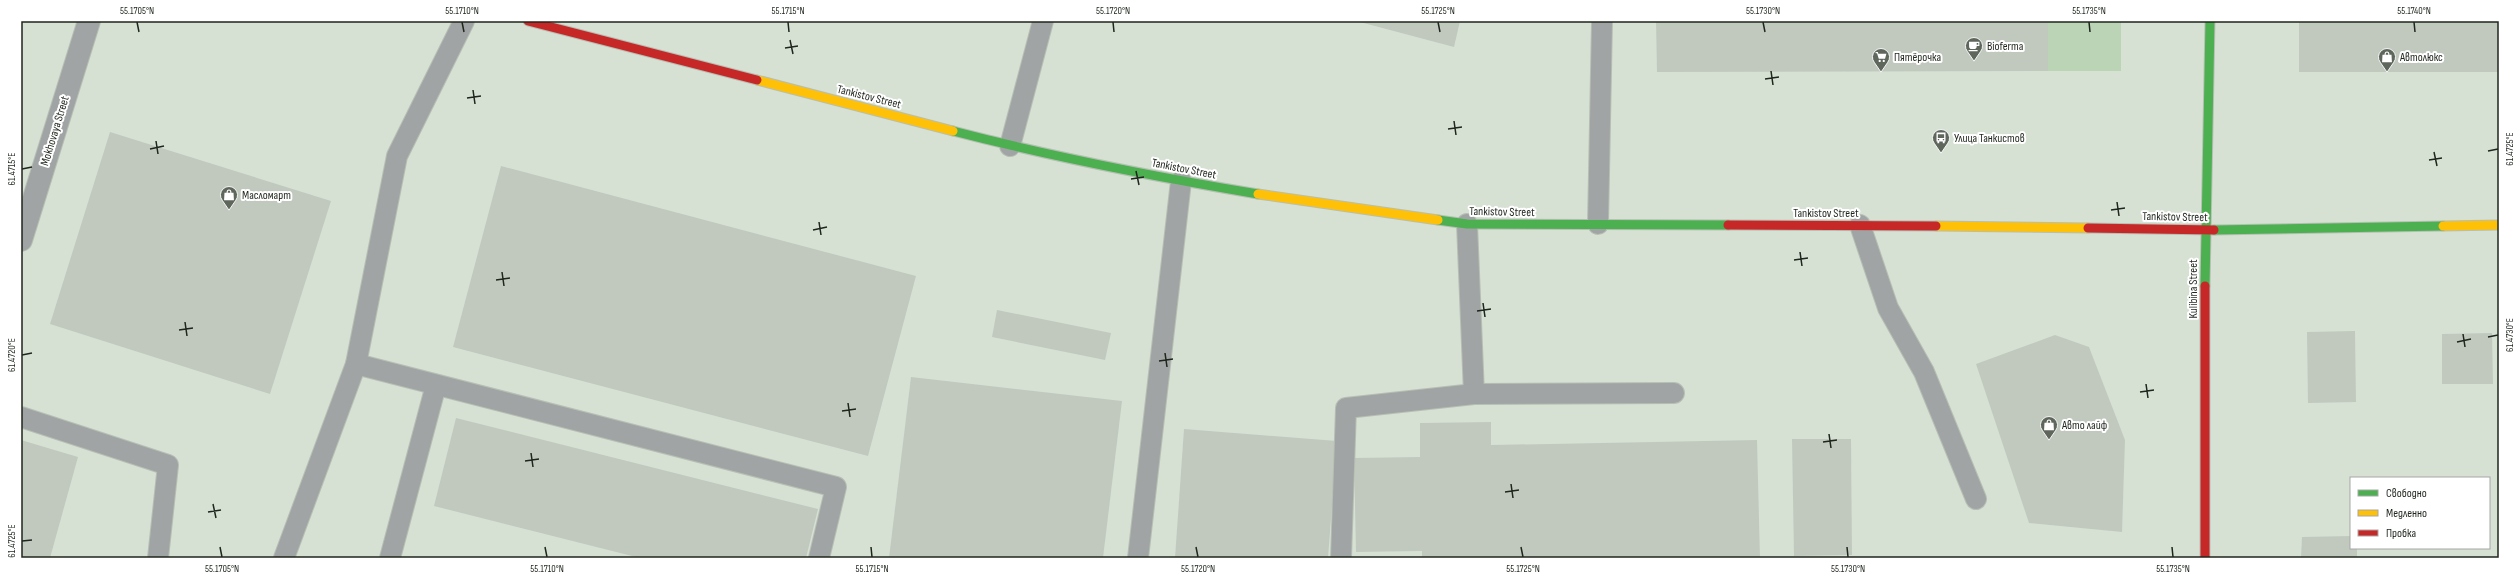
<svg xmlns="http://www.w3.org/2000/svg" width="2520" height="579" viewBox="0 0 2520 579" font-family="'Sofia Sans Condensed',sans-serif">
<rect width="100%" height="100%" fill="#d6e1d4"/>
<!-- green -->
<rect fill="#bad4b5" x="2048" y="21" width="73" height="50"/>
<!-- building -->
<g fill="#c1c9bf">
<path d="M1356,21H1460L1454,47Z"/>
<path d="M1656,21H2048V71L1657,72Z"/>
<rect x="2299" y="21" width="200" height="51"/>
<path d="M110,132L331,201L270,394L50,324Z"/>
<path d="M501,166L916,276L868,456L453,347Z"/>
<path d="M997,310L1111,333L1105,360L992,337Z"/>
<path d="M2355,331L2356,402L2308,403L2307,332Z"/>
<path d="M2492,333L2493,384H2442V334Z"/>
<path d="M2055,335L2089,347L2125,440L2122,532L2029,523L1976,364Z"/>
<path d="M911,377L1122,401L1103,558H889Z"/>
<path d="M456,418L818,509L806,558H640L434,506Z"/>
<path d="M1491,422V445L1757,440L1760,558H1422V551L1356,552L1354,458L1420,457V423Z"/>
<path d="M1184,429L1337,441L1328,558H1175Z"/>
<path d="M1792,439H1851L1852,555L1794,556Z"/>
<path d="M21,440L78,457L50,558H21Z"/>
<path d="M2351,536V548H2357V558H2301L2302,537Z"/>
</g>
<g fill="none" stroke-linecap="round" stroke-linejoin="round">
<defs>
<g id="lane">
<path d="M1010,146L1043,21"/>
<path d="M1467,224L1474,394L1674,393"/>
<path d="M1598,224L1602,21"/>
<path d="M1860,225L1888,308L1924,372L1976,499"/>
<path d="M356,364L836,487L819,558"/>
<path d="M21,417L168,465L158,558"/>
<path d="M284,558L356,364L397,156L464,21"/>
<path d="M390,558L436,385"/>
<path d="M1138,558L1181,181"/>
<path d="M1341,558L1346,408L1474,394"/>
</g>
<path id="street" d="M21,240L89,21"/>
<g id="fast">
<path d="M953,131C1053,157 1156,177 1258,194"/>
<path d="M1438,220L1467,224L1728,225"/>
<path d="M2214,230L2443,226"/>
<path d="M2205,286L2210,21"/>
</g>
<g id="slow">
<path d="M757,80L953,131"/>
<path d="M1258,194L1438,220"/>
<path d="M1936,226L2088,228"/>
<path d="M2443,226L2499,225"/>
</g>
<g id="jam">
<path d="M528,21L757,80"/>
<path d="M1728,225L1936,226"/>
<path d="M2088,228L2214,230"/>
<path d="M2205,286V558"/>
</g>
</defs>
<!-- lane casing -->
<use href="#lane" stroke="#b6bfb4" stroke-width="22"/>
<!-- street casing -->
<use href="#street" stroke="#b6bfb4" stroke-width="24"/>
<!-- fast casing -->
<use href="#fast" stroke="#b6bfb4" stroke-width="11"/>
<!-- slow casing -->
<use href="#slow" stroke="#b6bfb4" stroke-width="11"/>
<!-- jam casing -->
<use href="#jam" stroke="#b6bfb4" stroke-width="11"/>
<!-- lane -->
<use href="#lane" stroke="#a1a4a4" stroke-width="20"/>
<!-- street -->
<use href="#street" stroke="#a1a4a4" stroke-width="22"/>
<!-- fast -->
<use href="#fast" stroke="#4caf50" stroke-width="9"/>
<!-- slow -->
<use href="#slow" stroke="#ffc107" stroke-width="9"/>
<!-- jam -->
<use href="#jam" stroke="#c62828" stroke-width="9"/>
</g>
<!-- ticks -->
<path fill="none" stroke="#1f261d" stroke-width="1.5" d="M137,22L139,32M462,22L464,32M788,22L789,32M1113,22L1114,32M1438,22L1440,32M1763,22L1765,32M2089,22L2090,32M2414,22L2415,32M790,40L793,54M785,48L798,46M1771,71L1773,85M1765,79L1779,77M473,90L475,104M467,98L481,96M1454,121L1456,135M1448,129L1462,127M156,141L158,154M150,149L164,146M2488,151L2498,149M2434,152L2437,166M2429,160L2442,158M22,169L32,167M1136,171L1139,185M1131,179L1144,177M2117,202L2119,216M2111,210L2125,208M819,222L821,235M813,230L827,227M1800,252L1802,266M1794,260L1808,258M502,272L504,286M496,280L510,278M1483,303L1485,317M1477,311L1491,309M185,322L187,336M179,330L193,328M2463,334L2465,347M2488,337L2498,335M2457,342L2471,339M1165,353L1167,367M22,355L32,353M1159,361L1173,359M2146,384L2148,398M2140,392L2154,390M848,403L850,417M842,411L856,409M1829,434L1831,448M1823,442L1837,440M531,453L533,467M525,461L539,459M1511,484L1513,498M1505,492L1519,490M213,504L216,518M208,512L221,510M22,541L32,540M220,547L222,557M545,547L547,557M871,547L872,557M1196,547L1198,557M1521,547L1523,557M1847,547L1848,557M2172,547L2173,557"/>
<!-- icons -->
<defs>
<symbol id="cafe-pin" viewBox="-11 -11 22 30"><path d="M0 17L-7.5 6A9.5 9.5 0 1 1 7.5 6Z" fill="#5f675d" stroke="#fff"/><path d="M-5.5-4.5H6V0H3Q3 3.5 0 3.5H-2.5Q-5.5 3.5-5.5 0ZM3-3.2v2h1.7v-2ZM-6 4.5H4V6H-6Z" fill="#fff"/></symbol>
<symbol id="supermarket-pin" viewBox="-11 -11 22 30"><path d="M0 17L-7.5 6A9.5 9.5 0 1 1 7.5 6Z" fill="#5f675d" stroke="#fff"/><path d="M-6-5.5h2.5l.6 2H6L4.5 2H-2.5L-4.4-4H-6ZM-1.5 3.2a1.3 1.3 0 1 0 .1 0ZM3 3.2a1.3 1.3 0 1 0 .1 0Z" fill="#fff"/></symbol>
<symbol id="shop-pin" viewBox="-11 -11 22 30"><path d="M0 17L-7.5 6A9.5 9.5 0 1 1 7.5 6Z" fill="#5f675d" stroke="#fff"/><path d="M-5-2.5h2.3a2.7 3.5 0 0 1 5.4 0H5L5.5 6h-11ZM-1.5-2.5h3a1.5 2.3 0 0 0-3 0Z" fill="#fff"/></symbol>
<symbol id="bus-pin" viewBox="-11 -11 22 30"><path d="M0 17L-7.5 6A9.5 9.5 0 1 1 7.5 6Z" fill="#5f675d" stroke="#fff"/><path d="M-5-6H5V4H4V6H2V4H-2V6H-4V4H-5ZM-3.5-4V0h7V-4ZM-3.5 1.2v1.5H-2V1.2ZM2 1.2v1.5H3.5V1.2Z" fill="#fff"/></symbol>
</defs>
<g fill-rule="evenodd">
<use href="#cafe-pin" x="1964" y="36" width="20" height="27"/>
<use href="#supermarket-pin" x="1871" y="47" width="20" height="27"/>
<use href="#shop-pin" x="2377" y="47" width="20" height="27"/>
<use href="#bus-pin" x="1931" y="128" width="20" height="27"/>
<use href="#shop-pin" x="219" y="185" width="20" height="27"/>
<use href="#shop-pin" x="2039" y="415" width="20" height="27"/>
</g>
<g text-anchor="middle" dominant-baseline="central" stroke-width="4" stroke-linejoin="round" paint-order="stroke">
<!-- poi labels -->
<g font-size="12" fill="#1f261d" stroke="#fff" text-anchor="start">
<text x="1987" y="46">Bioferma</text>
<text x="1894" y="57">Пятёрочка</text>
<text x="2400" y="57">Автолюкс</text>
<text x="1954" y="138">Улица Танкистов</text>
<text x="242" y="195">Масломарт</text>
<text x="2062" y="425">Авто лайф</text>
</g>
<!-- street labels -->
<g font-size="12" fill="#1f261d" stroke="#fff">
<text transform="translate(869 97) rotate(14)">Tankistov Street</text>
<text transform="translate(55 131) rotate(-73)">Mokhovaya Street</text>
<text transform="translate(1184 169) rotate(11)">Tankistov Street</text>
<text transform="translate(1502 212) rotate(1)">Tankistov Street</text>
<text x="1826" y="213">Tankistov Street</text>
<text transform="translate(2175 217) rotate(1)">Tankistov Street</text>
<text transform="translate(2193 289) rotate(-90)">Kulibina Street</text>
</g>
</g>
<!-- border -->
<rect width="2520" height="579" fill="none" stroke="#ffffff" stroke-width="44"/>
<!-- legend -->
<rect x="2350" y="477" width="140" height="72" fill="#ffffff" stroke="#a5a8a5"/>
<rect x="2358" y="490" width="20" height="6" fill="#4caf50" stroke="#a5a8a5"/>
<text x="2386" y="497" font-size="12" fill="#1f261d">Свободно</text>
<rect x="2358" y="510" width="20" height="6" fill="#ffc107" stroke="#a5a8a5"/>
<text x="2386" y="517" font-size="12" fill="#1f261d">Медленно</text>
<rect x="2358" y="530" width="20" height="6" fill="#c62828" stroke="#a5a8a5"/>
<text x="2386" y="537" font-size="12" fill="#1f261d">Пробка</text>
<rect x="22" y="22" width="2476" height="535" fill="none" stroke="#1f261d" stroke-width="1.5"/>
<g font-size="10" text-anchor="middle" fill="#1f261d">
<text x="137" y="14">55.1705°N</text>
<text x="462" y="14">55.1710°N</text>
<text x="788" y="14">55.1715°N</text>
<text x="1113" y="14">55.1720°N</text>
<text x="1438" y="14">55.1725°N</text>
<text x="1763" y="14">55.1730°N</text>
<text x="2089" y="14">55.1735°N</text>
<text x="2414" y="14">55.1740°N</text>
<text transform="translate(2509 149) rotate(-90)" y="4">61.4725°E</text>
<text transform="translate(11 169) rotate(-90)" y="4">61.4715°E</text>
<text transform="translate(2509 335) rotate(-90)" y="4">61.4730°E</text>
<text transform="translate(11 355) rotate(-90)" y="4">61.4720°E</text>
<text transform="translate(11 541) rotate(-90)" y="4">61.4725°E</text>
<text x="222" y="572">55.1705°N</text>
<text x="547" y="572">55.1710°N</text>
<text x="872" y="572">55.1715°N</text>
<text x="1198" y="572">55.1720°N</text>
<text x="1523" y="572">55.1725°N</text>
<text x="1848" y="572">55.1730°N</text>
<text x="2173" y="572">55.1735°N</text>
</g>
</svg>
